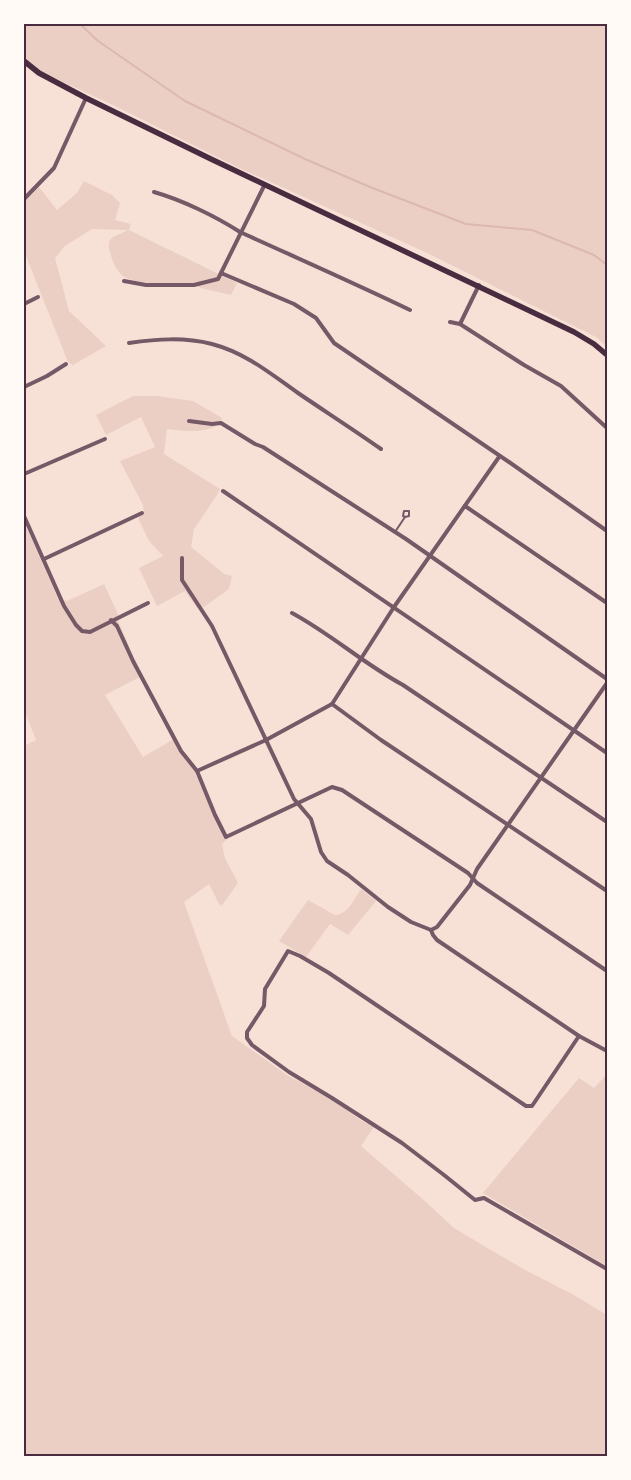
<svg xmlns="http://www.w3.org/2000/svg" width="631" height="1480" viewBox="0 0 631 1480" font-family="'Alegreya Sans',sans-serif">
<rect width="100%" height="100%" fill="#f7e1d7"/>
<!-- green -->
<g fill="#ebcfc5">
<path d="M24,24H607V347L596,337L427,253L235,166L119,108L40,71L24,58Z"/>
<path d="M84,181L112,195L120,203L115,220L131,224L129,230L237,283L231,295L200,288L195,283C179,283 135,286 123,276C116,270 114,264 111,256C104,235 114,238 128,230L92,229L65,246L55,258L69,311L106,346L73,365L68,362L26,256L24,247V202L39,187L57,210L77,193Z"/>
<path d="M133,396H157L193,401L222,418L220,424C204,434 185,431 167,429L164,454L220,489L217,495L194,529L191,547L224,574L232,576L229,589L204,607L197,608L185,591L157,606L139,568L163,556L149,541L138,518L144,513L143,505L120,461L155,447L141,417L106,435L96,415Z"/>
<path d="M24,522L58,598L67,601L104,584L118,614L119,623L142,676L105,695L143,757L174,739L195,768V773L214,815L227,839L222,844L225,858L238,883L223,904L220,906L209,884L184,902L232,1036L287,1075L331,1099L362,1121L374,1127L361,1146L426,1202L454,1228L525,1270L574,1295L607,1315V1456H24V746L36,740L24,710Z"/>
<path d="M361,889L376,901L348,935L330,924L306,957L279,941L308,900L335,915C349,914 354,899 361,889Z"/>
<path d="M607,1074V1266L483,1193L579,1078L594,1088Z"/>
</g>
<g fill="none" stroke-linecap="round" stroke-linejoin="round">
<!-- stream -->
<path stroke="#dcb8b0" stroke-width="2" d="M80,24L98,41L185,101L305,159L370,187L466,224L532,230L594,255L607,265"/>
<!-- service -->
<path stroke="#755966" stroke-width="2" d="M395,532L405,517L403,516L404,511H409V516L405,517"/>
<!-- minor -->
<g stroke="#755966" stroke-width="4">
<path d="M154,192C182,200 215,216 240,232C297,258 354,283 410,310"/>
<path d="M24,199L54,168L86,98"/>
<path d="M221,273L294,304L316,318L334,343L509,462L607,531"/>
<path d="M124,281L146,285H194L218,279L265,184"/>
<path d="M24,304L38,297"/>
<path d="M450,322L460,324L524,365L561,386L607,428"/>
<path d="M460,324L479,285"/>
<path d="M129,343C157,339 184,337 212,344C246,353 271,374 298,393C326,412 354,430 381,449"/>
<path d="M24,387L47,376L66,364"/>
<path d="M189,421L212,424L221,423L255,444L263,447L406,539L607,679"/>
<path d="M24,474L105,439"/>
<path d="M223,491L607,753"/>
<path d="M465,506L607,603"/>
<path d="M24,516L64,606L76,625L82,631L90,632L148,603"/>
<path d="M182,558V580L212,626L294,799L311,819L321,852L327,861L348,875L388,907L411,922L431,930L433,935L437,940L579,1036L607,1051"/>
<path d="M44,559L142,513"/>
<path d="M292,613C331,634 364,664 403,685L607,822"/>
<path d="M111,620L117,626L133,661L181,751L197,771L215,815L226,837L332,787L342,790L468,873L477,883L607,971"/>
<path d="M332,704L381,740L607,891"/>
<path d="M197,771L266,740L332,704L394,607L499,457"/>
<path d="M431,930L437,927L470,885L477,869L607,683"/>
<path d="M579,1036L532,1106H526L329,973L300,956L288,951L265,989L264,1006L247,1032V1038L252,1045L289,1072L332,1098L402,1143L444,1175L475,1200L484,1198L607,1269"/>
</g>
<!-- secondary -->
<path stroke="#4a2c40" stroke-width="5.5" d="M24,61L39,73L86,98L213,160L574,332L594,344L607,355"/>
</g>
<!-- border -->
<rect width="631" height="1480" fill="none" stroke="#fffaf5" stroke-width="50"/>
<rect x="25" y="25" width="581" height="1430" fill="none" stroke="#4a2c40" stroke-width="2"/>
</svg>
